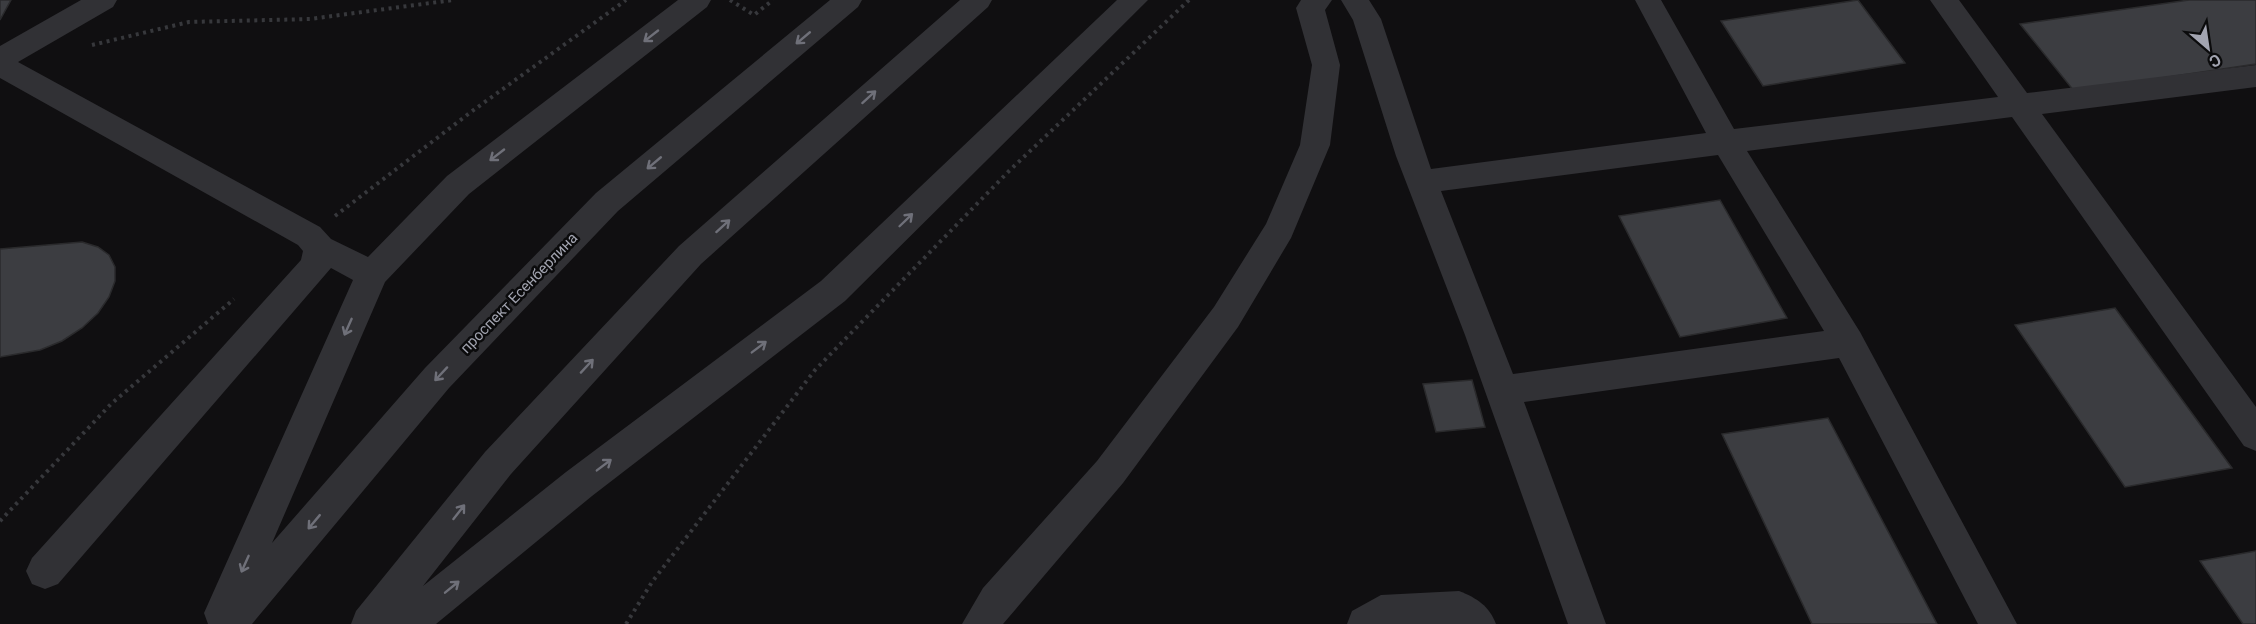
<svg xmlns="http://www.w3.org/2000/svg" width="2256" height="624" viewBox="0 0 2256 624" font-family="Roboto,sans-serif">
<rect width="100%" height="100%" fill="#100f11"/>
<!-- building -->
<g fill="#3c3d41" stroke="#2a2a2c" stroke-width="1.5">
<path d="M0,0H11L0,20Z"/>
<path d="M1858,0L1905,63L1763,86L1721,21Z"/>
<path d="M2189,0H2256V64L2074,91L2020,24Z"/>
<path d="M1720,200L1787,318L1680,337L1619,216Z"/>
<path d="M82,242L98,247L109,255L115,267V281L109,297L98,313L82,328L62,341L40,350L0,357V249Z"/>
<path d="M2115,308L2232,468L2125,487L2015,325Z"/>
<path d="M1472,380L1485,427L1436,432L1423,384Z"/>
<path d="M1828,418L1937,624H1812L1722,434Z"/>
<path d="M2256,551V624H2243L2200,561Z"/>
</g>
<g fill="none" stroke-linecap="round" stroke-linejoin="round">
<!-- path -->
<g stroke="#37383c" stroke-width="4" stroke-dasharray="3 4.5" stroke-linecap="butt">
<path d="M730,0L754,15L773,0"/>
<path d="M92,45L189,22L310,19L453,0"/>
<path d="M335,216L471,112L626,0"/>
<path d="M0,521L111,404L234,299"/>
<path d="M626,624L652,582L815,370L1009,171L1189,0"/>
</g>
<!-- minor -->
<g fill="#313135" fill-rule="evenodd">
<path d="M81,0H117L113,7L18,62L320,227L331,239L368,257L447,176L678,0H711L707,7L469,194L385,282L272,543L425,368L596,193L830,0H862L858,7L618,211L449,388L252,624H208L204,613L353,280L331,268L58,584L45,589L32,584L26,571L32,558L301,260L303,251L298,245L0,78V46Z"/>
<path d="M960,0H992L988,7L701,264L511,474L423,586L566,472L821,281L1117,0H1148L845,301L592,496L436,624H351L356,611L485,452L679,246Z"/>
<path d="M1301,0H1332L1325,10L1340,65L1330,145L1291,238L1238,327L1123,483L1003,624H962L983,588L1097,461L1214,307L1266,224L1300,145L1312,65L1296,8Z"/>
<path d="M1341,0H1369L1381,19L1431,169L1706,133L1635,0H1661L1734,129L1998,97L1930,0H1959L2027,93L2256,65V87L2042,114L2256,407V451L2244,446L2012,117L1747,151L1860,332L2017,624H1978L1839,358L1524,402L1606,624H1568L1465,335L1396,156L1353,20ZM1718,155L1824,331L1513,374L1441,191Z"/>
<path d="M1459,591C1477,598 1489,606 1496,624H1347L1352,611L1381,595Z"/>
</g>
</g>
<!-- one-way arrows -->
<defs><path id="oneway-shaft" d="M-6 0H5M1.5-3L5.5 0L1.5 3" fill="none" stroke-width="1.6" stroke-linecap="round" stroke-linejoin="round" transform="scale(1.5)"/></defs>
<g stroke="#6f7079">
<use href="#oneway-shaft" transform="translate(651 36) rotate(142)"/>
<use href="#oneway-shaft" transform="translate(803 38) rotate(140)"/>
<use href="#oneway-shaft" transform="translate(869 97) rotate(-42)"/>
<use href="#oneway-shaft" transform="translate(497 155) rotate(142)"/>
<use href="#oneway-shaft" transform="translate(654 163) rotate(140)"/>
<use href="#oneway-shaft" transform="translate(906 220) rotate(-44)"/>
<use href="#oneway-shaft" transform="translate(723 226) rotate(-42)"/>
<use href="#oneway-shaft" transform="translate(348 327) rotate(114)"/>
<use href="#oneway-shaft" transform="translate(759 347) rotate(-37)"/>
<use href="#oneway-shaft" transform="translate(587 366) rotate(-47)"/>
<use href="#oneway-shaft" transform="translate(441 374) rotate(133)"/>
<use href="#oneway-shaft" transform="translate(604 465) rotate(-37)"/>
<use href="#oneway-shaft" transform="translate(459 512) rotate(-52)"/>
<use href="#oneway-shaft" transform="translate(314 522) rotate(130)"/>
<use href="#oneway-shaft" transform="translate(245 564) rotate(114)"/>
<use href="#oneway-shaft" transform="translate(452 587) rotate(-39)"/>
</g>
<g text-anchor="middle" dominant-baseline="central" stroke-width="5" stroke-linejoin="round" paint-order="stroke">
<!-- street labels -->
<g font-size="15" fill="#a2a4b0" stroke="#0b0b0c">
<text transform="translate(519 293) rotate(-46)">проспект Есенберлина</text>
</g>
</g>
<!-- north arrow -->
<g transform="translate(2208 48) rotate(151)" stroke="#0b0b0c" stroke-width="4.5" paint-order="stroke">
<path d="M0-4.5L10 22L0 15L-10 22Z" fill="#a2a4b0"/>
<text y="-9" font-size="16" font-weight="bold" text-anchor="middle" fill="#a2a4b0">С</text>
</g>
</svg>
